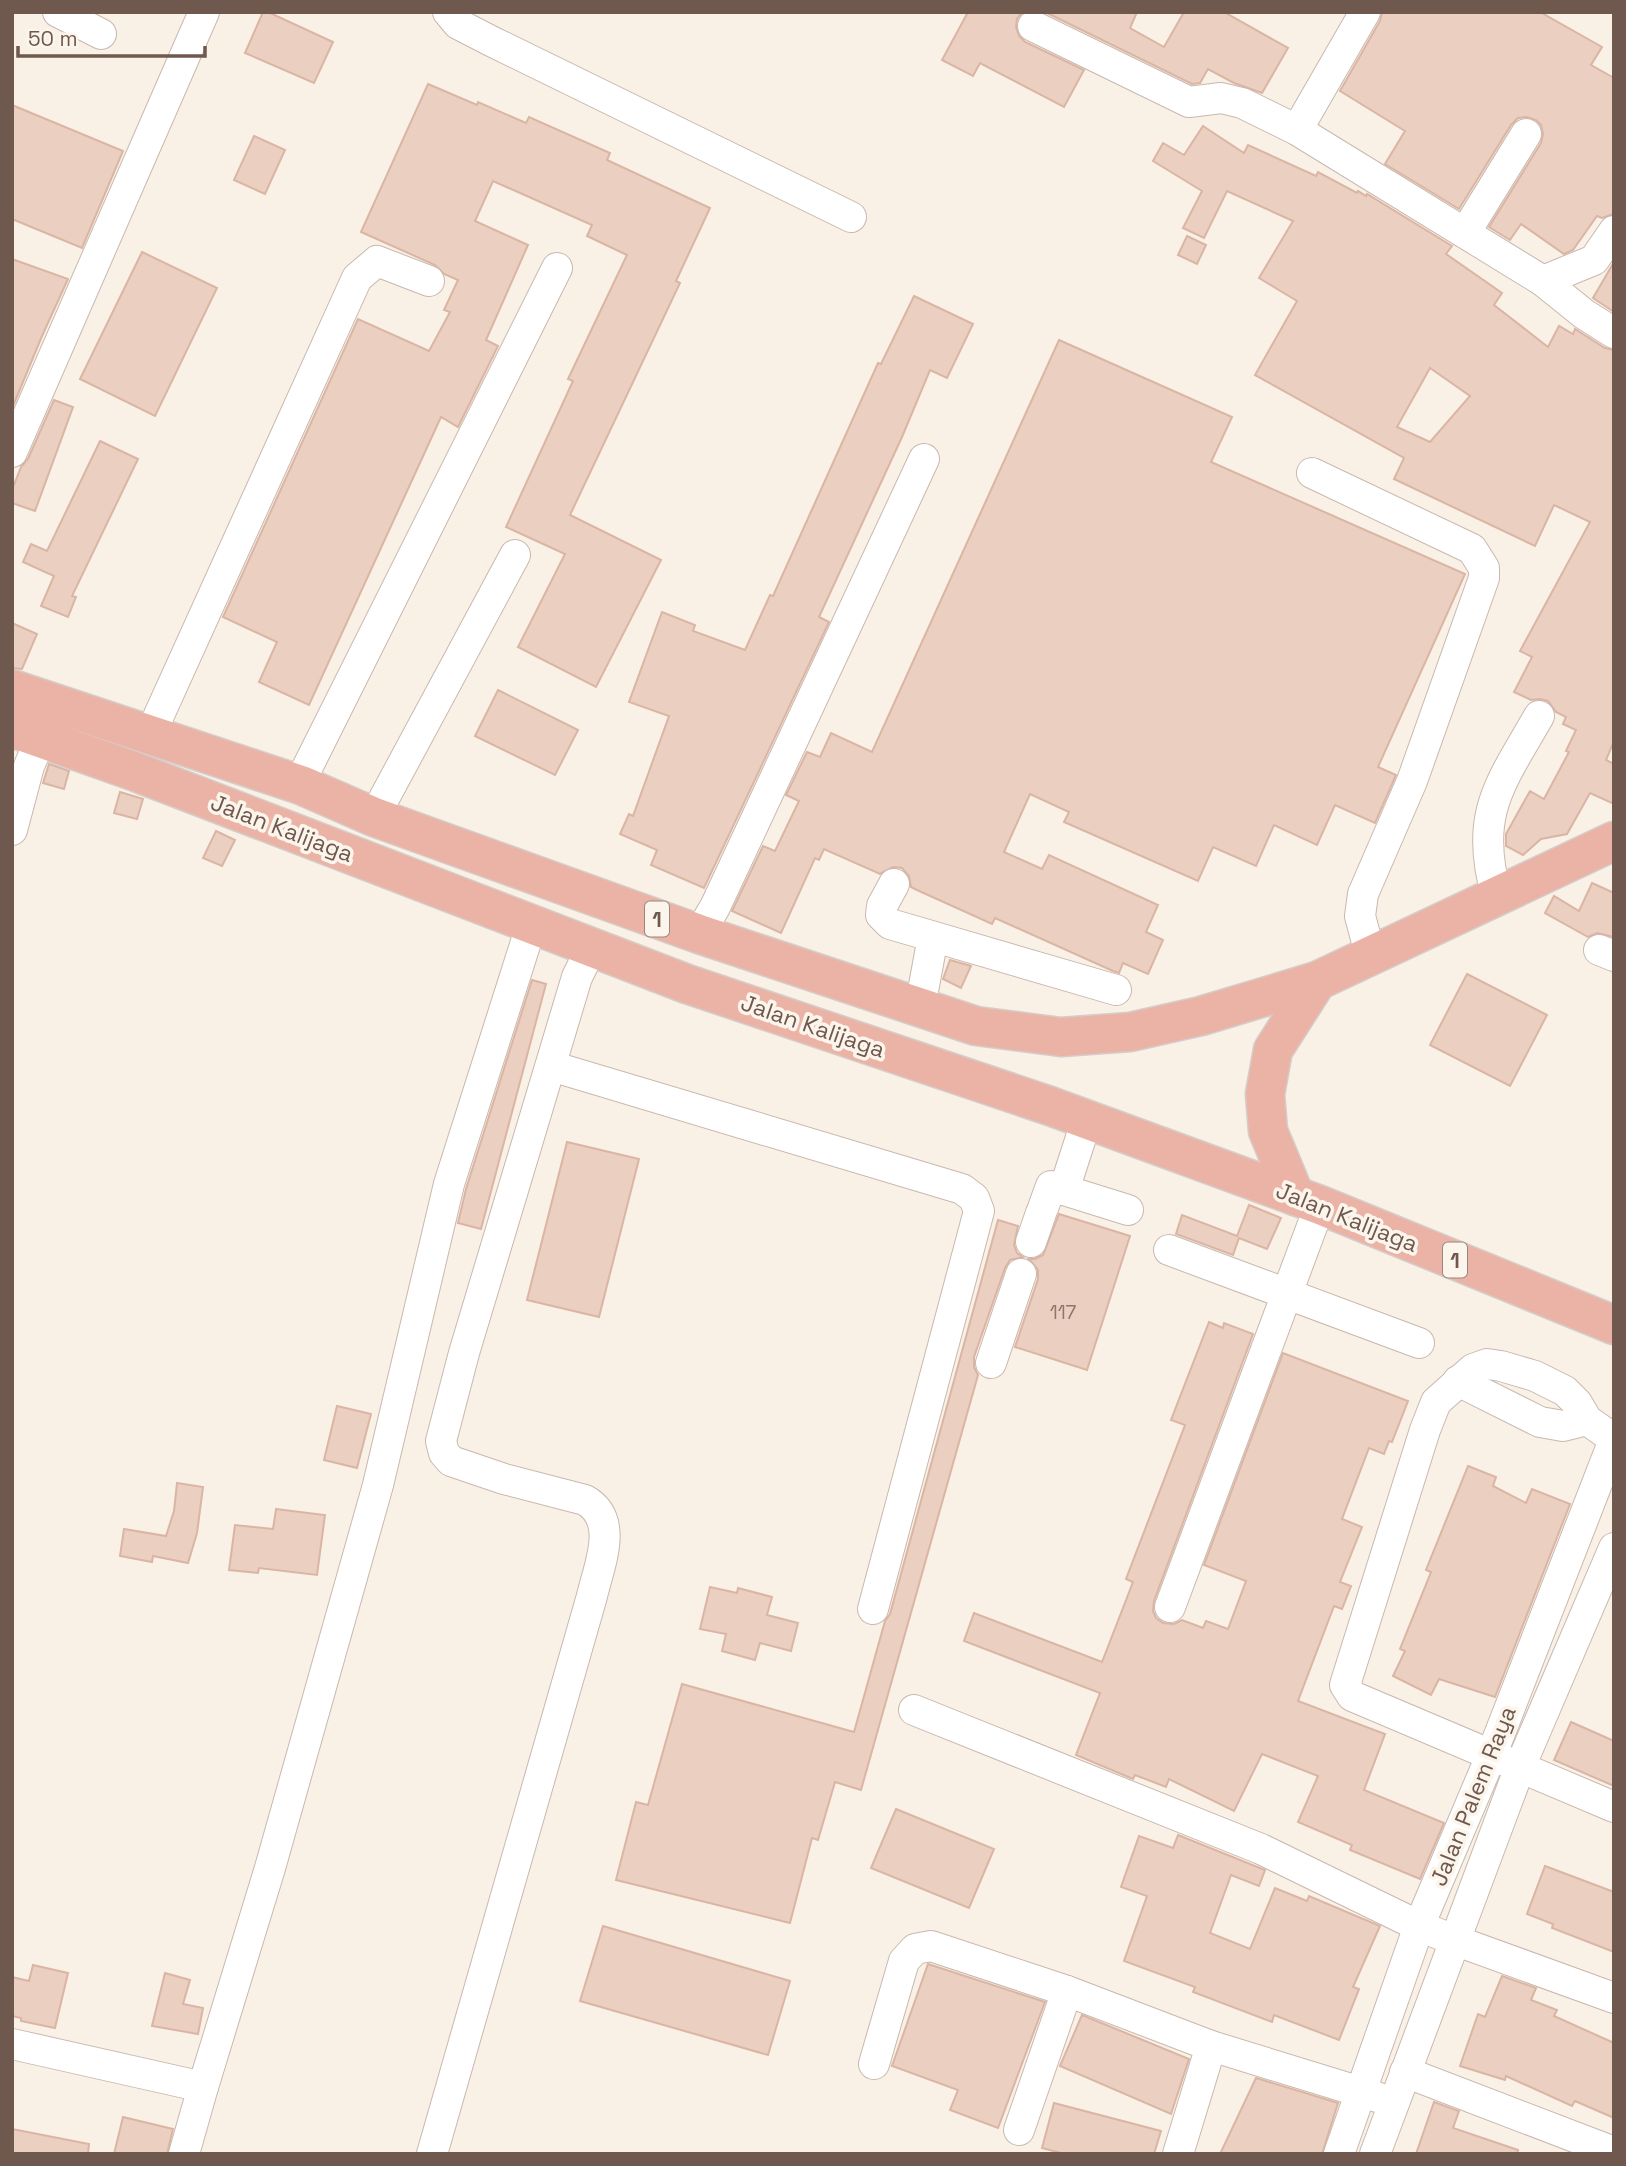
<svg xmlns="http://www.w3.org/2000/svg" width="1626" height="2166" viewBox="0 0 1626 2166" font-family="'Space Grotesk',sans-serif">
<rect width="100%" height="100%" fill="#f9f0e6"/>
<!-- building -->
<g fill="#ebcfc1" stroke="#dbb5a4" stroke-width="2" fill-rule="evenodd">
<path d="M263,12H268L333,42L314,83L245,53Z"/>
<path d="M968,12H1022L1017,19L1016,27L1019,36L1025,42L1084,70L1064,107L980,63L973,76L942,60Z"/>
<path d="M1045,12H1137L1130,28L1164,47L1184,12H1224L1288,48L1262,93L1234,83L1208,69L1200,83L1192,84Z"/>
<path d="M1382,12H1540L1602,47L1591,65L1614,78V214L1602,218L1597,216L1573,250L1564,254L1521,224L1510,240L1489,227L1541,143L1543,134L1541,125L1536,120L1527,117L1518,118L1511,125L1459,209L1385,164L1405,131L1340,91L1380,21Z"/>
<path d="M428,84L477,105L478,102L526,123L529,117L610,153L607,160L710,208L676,281L680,283L570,515L661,560L596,687L518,647L565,554L506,527L573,381L568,379L627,255L587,236L592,225L493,181L475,221L528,245L486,340L498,346L458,427L441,417L309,705L259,682L277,642L223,617L358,319L429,351L450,312L444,310L458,280L444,274L435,265L361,232Z"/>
<path d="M12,105L123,151L82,248L12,219Z"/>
<path d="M1203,126L1244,153L1248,145L1316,176L1318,172L1357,193L1358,191L1366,196L1367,194L1452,246L1446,254L1502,293L1494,305L1548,347L1559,326L1573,334L1575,329L1605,348L1614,350V741L1606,760L1614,764V804L1590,793L1567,834L1541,839L1523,855L1506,846V834L1530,791L1544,799L1569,752L1566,751L1576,730L1563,724L1566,717L1556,712L1548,701L1540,699L1531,700L1514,692L1532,657L1520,651L1590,522L1554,505L1535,546L1394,479L1404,458L1255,375L1297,301L1259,278L1293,221L1227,191L1204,238L1183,228L1202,191L1153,161L1163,143L1184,155ZM1430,368L1470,396L1430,442L1397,427Z"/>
<path d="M254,136L285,150L265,194L234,180Z"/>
<path d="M1187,236L1206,245L1197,264L1178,255Z"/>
<path d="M142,252L217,288L155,416L80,379Z"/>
<path d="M12,259L68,279L42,336L13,406Z"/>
<path d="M1614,262V312L1593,298Z"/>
<path d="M914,296L973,324L947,378L930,370L902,437L819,617L829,622L704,888L651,865L657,850L620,834L629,814L633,816L669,716L629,702L662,612L695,625L693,631L745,650L770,595L773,596L878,363L881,364Z"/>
<path d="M1059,340L1232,417L1211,462L1465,574L1378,767L1396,775L1375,823L1335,805L1317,845L1274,825L1256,866L1213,847L1198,881L1064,822L1069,812L1030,794L1004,852L1042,869L1049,855L1158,905L1146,932L1163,940L1148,974L1123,963L1119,973L1113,971L995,918L992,924L917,890L911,887L909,876L902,868L893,867L880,874L824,849L819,860L815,858L781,933L732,911L763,846L775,851L799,801L786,795L807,752L820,757L831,733L872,752Z"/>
<path d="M54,400L73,407L35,511L12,503V490L21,467L28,459Z"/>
<path d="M100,441L138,459L72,596L76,597L68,617L41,606L54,576L23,562L31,544L47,551Z"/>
<path d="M12,623L37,634L22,669L12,668Z"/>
<path d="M498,690L578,730L555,775L475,736Z"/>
<path d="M49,764L69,771L64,789L43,783Z"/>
<path d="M120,792L143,799L137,819L114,813Z"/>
<path d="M216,831L235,840L222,866L203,858Z"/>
<path d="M1592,883L1614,893V937L1597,933L1588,937L1545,913L1554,896L1579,911Z"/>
<path d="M950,960L971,966L961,988L943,979Z"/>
<path d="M1467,974L1547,1015L1510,1086L1430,1045Z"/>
<path d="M532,980L546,984L481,1229L458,1223L466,1189Z"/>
<path d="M567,1142L639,1159L599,1317L527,1300Z"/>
<path d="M1249,1205L1281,1218L1267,1249L1239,1238L1233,1255L1176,1234L1182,1215L1237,1236Z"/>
<path d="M1059,1214L1130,1236L1087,1370L1015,1347L1038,1279V1270L1029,1259H1035L1043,1255Z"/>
<path d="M998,1220L1018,1226L1014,1245L1017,1253L1023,1257L1010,1260L1005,1268L974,1357V1367L978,1375L861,1790L835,1782L818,1840L812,1838L790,1923L616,1880L636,1802L648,1805L682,1684L854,1732L885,1621L890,1614Z"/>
<path d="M1209,1322L1223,1328L1224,1323L1253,1334L1154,1601L1153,1611L1156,1618L1163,1623L1174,1624L1182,1620L1203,1628L1206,1621L1228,1629L1246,1581L1204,1565L1283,1353L1408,1401L1392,1442L1389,1441L1384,1454L1369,1448L1342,1519L1362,1527L1340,1582L1351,1586L1342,1609L1334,1606L1298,1701L1385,1734L1364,1790L1444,1823L1420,1879L1350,1850L1352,1845L1298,1822L1318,1776L1262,1754L1234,1811L1169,1779L1166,1787L1135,1775L1133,1779L1076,1755L1100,1693L964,1641L974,1613L1102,1662L1133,1582L1126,1579L1185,1425L1171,1420Z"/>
<path d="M337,1406L371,1414L357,1468L324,1460Z"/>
<path d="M1468,1466L1496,1477L1493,1486L1526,1503L1532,1489L1570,1504L1495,1697L1439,1679L1431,1695L1393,1676L1405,1651L1400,1649L1431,1572L1426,1570Z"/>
<path d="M177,1483L203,1487L197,1533L188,1563L153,1556L152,1562L120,1556L124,1529L166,1536L174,1511Z"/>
<path d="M276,1509L325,1515L317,1575L259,1568L258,1573L229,1570L235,1525L273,1529Z"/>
<path d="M710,1587L737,1593L738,1588L772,1597L767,1615L798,1623L791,1651L760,1643L755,1660L722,1651L726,1634L700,1629Z"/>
<path d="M1571,1722L1614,1741V1786L1554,1760Z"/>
<path d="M896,1809L994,1849L969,1908L871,1868Z"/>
<path d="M1178,1835L1265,1870L1259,1886L1231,1875L1210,1933L1250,1949L1275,1888L1307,1901L1309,1896L1380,1926L1353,1987L1359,1989L1339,2040L1274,2015L1272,2022L1193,1992L1195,1987L1124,1961L1147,1896L1121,1887L1139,1836L1173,1848Z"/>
<path d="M1545,1866L1614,1892V1952L1552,1928L1553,1924L1527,1914Z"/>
<path d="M603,1926L790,1981L768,2055L580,2001Z"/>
<path d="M928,1964L1045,2002L998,2128L950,2110L958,2090L892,2066Z"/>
<path d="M33,1965L68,1973L55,2028L21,2021V2018L12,2016V1977L29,1981Z"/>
<path d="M165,1973L190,1980L183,2004L203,2008L198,2034L152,2026Z"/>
<path d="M1502,1976L1536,1988L1531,2000L1557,2010L1554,2016L1614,2043V2118L1575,2101L1572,2106L1506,2076L1505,2080L1460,2066L1478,2014L1485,2017Z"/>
<path d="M1082,2015L1189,2059L1171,2114L1060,2066Z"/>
<path d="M1256,2078L1338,2103L1322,2154H1220Z"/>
<path d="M1434,2102L1459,2111L1453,2128L1518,2150L1517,2154H1416Z"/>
<path d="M1054,2103L1161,2131L1154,2154H1065L1042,2148Z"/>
<path d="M123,2117L173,2129L167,2154H114Z"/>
<path d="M12,2129L89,2144L88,2154H12Z"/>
</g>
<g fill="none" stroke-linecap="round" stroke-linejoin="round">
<defs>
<g id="minor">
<path d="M58,12L101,34"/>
<path d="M448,12L458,24L491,41L851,217"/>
<path d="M1033,26L1189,102L1221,98L1242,103L1297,130L1543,281L1584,314L1614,333"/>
<path d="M1297,130L1365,12"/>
<path d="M1465,233L1526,134"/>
<path d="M1543,281L1594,260L1614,231"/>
<path d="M12,452L204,12"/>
<path d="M1312,473L1472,549L1484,568V578L1412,781L1363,894L1360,916L1371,957"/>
<path d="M150,735L357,278L377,261L429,281"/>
<path d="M301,785L306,770L557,268"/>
<path d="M374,817L515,555"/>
<path d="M12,830L29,766L41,738"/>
<path d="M894,884L882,906L881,915L890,924L1116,990"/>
<path d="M1497,897C1473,815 1500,784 1539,716"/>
<path d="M699,934L715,907L924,459"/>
<path d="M1599,950L1614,956"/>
<path d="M920,1007L933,937"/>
<path d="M551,1066L962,1189L974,1198L979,1211L873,1609"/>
<path d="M1064,1190L1087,1119"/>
<path d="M1043,1208L1051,1186L1128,1210"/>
<path d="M1031,1242L1041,1213"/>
<path d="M1169,1250L1419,1343"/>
<path d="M991,1363L1021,1274"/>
<path d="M1458,1381L1540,1422L1563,1426L1587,1420"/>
<path d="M1614,1439L1587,1420L1577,1403L1565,1391L1535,1376L1501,1366L1487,1364L1473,1369L1436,1402L1425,1430L1345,1685L1352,1696L1614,1807"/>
<path d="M1170,1607L1320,1205"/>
<path d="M914,1710L1261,1849L1419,1926L1454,1940L1614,1998"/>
<path d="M12,2044L203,2087L184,2154"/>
<path d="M874,2064L904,1961L915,1949L931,1946L1067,1991L1211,2046L1377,2097"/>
<path d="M1405,2072L1614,2152"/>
<path d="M203,2087L270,1868L378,1485L449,1184L532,923"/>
<path d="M1019,2130L1067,1991"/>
<path d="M432,2154L592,1596C599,1565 620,1520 585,1500L504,1479L451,1461L444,1453L441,1441L464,1353L577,977L592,947"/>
<path d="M1178,2154L1211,2046"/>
<path d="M1339,2154L1419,1926L1491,1756L1614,1440"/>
<path d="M1375,2154L1520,1767L1614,1548"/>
</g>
<g id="highway">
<path d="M12,689L301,785L374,817L699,934L976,1026L1061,1037L1130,1032L1201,1016L1317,981L1614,841"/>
<path d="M12,728L136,772L687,984L1050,1106L1320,1205L1614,1325"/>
<path d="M1295,1196L1268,1131L1265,1094L1273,1050L1317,981"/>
</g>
</defs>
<!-- minor casing -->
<use href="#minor" stroke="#c9b8ae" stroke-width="32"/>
<!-- highway casing -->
<use href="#highway" stroke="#d4cdca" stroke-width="41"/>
<!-- minor -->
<use href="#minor" stroke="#fff" stroke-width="30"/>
<!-- highway -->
<use href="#highway" stroke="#ebb3a5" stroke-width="38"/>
</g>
<g text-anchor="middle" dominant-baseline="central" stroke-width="7" stroke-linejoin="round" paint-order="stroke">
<!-- number labels -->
<g font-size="19" fill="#8e766b">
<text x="1063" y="1312">117</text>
</g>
<!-- shield labels -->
<g fill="#fcf5ec" stroke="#99877d" stroke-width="2">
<rect x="645" y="901.5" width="24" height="35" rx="5"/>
<rect x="1443" y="1242.5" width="24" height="35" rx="5"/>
</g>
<g font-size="21" font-weight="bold" fill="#6f584e">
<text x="657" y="919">1</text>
<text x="1455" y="1260">1</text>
</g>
<!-- street labels -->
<g font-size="23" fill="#6f584e" stroke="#fcf5ec">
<text transform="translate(282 828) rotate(21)">Jalan Kalijaga</text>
<text transform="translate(813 1026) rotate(19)">Jalan Kalijaga</text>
<text transform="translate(1347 1217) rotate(22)">Jalan Kalijaga</text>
<text transform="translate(1473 1796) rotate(-68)">Jalan Palem Raya</text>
</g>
</g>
<!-- border -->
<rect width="1626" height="2166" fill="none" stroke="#6f584e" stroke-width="28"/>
<!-- scale -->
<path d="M18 46v10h187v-10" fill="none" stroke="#6f584e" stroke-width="3.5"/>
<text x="28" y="46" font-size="21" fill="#6f584e" stroke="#fcf5ec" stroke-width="5" paint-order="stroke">50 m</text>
</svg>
